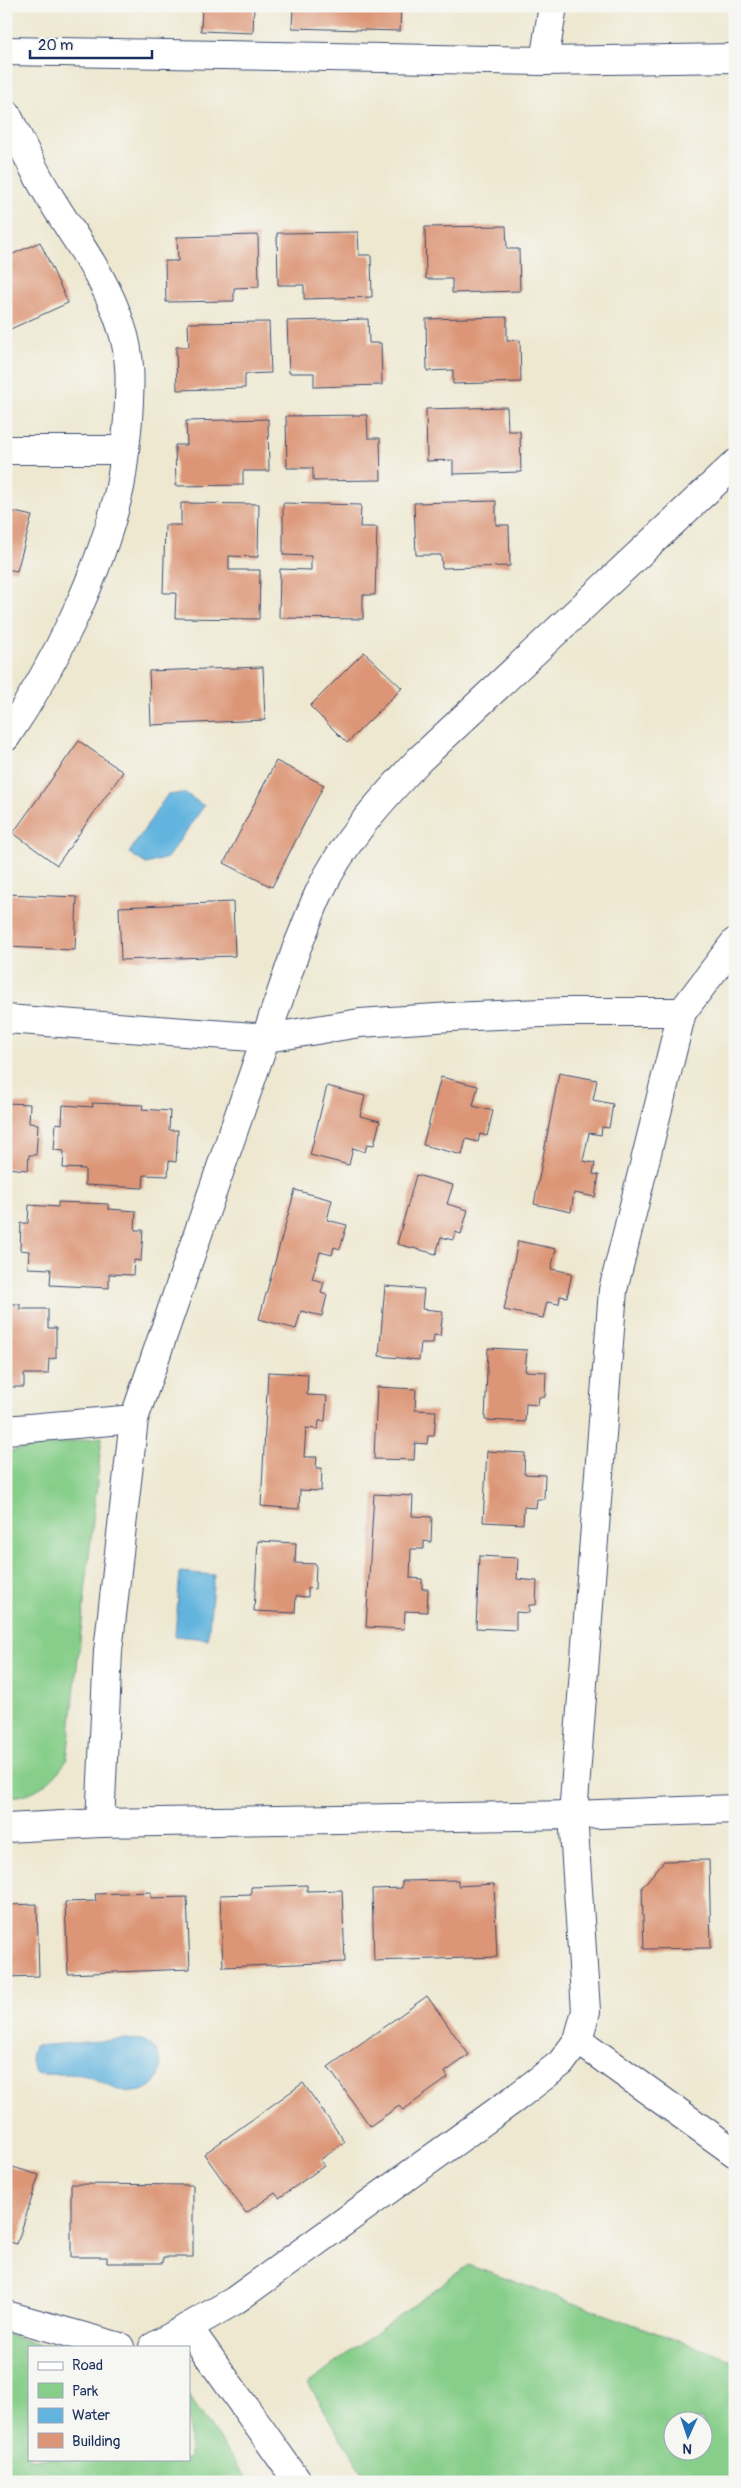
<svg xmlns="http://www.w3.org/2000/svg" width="741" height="2488" viewBox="0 0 741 2488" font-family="Pangolin,sans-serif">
<rect width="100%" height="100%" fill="#f6f6f2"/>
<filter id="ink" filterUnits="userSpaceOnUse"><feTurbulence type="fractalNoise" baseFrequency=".02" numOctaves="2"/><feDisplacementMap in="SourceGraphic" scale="10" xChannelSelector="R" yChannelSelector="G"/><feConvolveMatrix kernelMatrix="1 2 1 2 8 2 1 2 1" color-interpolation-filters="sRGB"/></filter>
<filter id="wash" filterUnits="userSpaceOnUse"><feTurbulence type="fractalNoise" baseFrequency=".0096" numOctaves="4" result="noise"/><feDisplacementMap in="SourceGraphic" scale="20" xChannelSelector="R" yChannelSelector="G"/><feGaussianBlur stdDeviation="1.12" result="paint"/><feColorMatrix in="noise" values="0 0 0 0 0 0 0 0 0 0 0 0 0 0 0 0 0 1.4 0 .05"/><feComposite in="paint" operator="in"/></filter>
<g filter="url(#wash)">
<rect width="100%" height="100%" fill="#eee8d0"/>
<!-- green -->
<g fill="#86ce89" stroke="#507e74" fill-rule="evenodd">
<path d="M102,1437L67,1760C52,1782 34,1797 6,1797V1452Z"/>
<path d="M468,2265L735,2361V2482H368L308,2383ZM674,2420H704V2450H674Z"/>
<path d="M6,2334L47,2347H29V2459H189V2396L249,2482H6Z"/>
</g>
<!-- water -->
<g fill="#62b4de" stroke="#3e729e">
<path d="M185,793L204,806L167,858L146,864L129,853L167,795Z"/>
<path d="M180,1572L214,1575L208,1639L175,1636Z"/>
<path d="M126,2039C131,2040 137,2039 142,2040C167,2049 167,2085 141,2091C122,2096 104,2081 86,2076C69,2072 52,2076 35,2073C30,2063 30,2057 34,2046Z"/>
</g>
<g id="blocks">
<!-- building -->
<g fill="#dc9576">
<path d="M202,6H254L253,33L201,31Z"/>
<path d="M293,6H401L400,31L292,28Z"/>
<path d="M506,226L507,249H519L520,291L452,293V279H426L425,227Z"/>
<path d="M358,232L359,255H371L372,297L304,299V285H278L277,233Z"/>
<path d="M258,235L259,287L234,288V301L166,302L165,261H178L177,237Z"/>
<path d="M40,242L68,303L6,331V257Z"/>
<path d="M507,317V341L520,340L521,382L453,384V370L427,371L426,319Z"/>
<path d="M368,319L369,343H381L382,385L314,387V373H289L287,321Z"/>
<path d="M269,322L271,373L245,374V388L177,390L176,347H189L188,323Z"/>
<path d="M507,407L508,431H520L521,472L453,474V460L427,461L426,409Z"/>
<path d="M367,415L368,438H380L381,480L313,481V468H287L286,416Z"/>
<path d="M268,419L269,471H243V485L176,486L175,445H187L186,421Z"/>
<path d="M496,501V525H509L510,566L442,568L441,555H416L414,503Z"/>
<path d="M181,503L259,504L258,557L229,556V570H260L259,619L175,618L176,593H163L165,525H181Z"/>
<path d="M283,503L361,505L360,527H377L375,595H363V619L279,618L280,569L311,570V556L283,555Z"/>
<path d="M6,510L32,516L17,571L6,569Z"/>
<path d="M364,652L402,688L347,743L310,706Z"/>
<path d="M263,667L265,720L151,725L149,671Z"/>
<path d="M79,741L123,772L57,865L13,833Z"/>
<path d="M276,761L324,785L272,887L224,863Z"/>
<path d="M6,894L77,897L75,950L6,947Z"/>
<path d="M233,902L235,956L121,960L119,907Z"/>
<path d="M559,1073L597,1080L593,1100L613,1104L609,1128L602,1127L601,1135L589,1133L583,1161L595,1163L593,1174L599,1175L595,1197L574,1193L571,1212L534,1204Z"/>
<path d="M441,1077L478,1086L473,1106L493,1111L487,1136L480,1134L478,1142L466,1139L462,1155L423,1145Z"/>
<path d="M327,1086L365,1096L360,1116L380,1121L374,1145L367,1144L365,1152L353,1148L349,1165L310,1155Z"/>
<path d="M6,1103L30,1104L29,1123L38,1124L36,1155H29L28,1170L6,1168Z"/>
<path d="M92,1103L143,1105L142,1109L170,1111L169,1130H178L176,1162L169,1161L168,1176L144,1175L143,1188L85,1185V1169L63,1168L64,1151L54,1150L56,1123L62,1124L63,1105L93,1107Z"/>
<path d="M416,1175L453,1185L447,1204L468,1210L461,1234L455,1232L453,1240L441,1237L436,1254L397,1244Z"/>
<path d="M295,1190L332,1200L327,1220L347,1225L340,1249L334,1247L332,1255L320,1252L312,1279L324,1282L321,1293L327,1295L322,1316L301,1311L296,1329L259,1319Z"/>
<path d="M58,1202L108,1204V1209L136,1211L135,1230H143L141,1261L134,1260L133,1275L109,1274V1288L50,1285L51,1269L28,1268L29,1251L20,1250L21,1223H28L29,1205L58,1207Z"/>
<path d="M518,1241L556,1249L551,1269L572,1273L567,1297L560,1296L559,1304L547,1302L543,1318L504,1310Z"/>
<path d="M385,1286L424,1289L422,1309L443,1311L440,1336L434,1335L433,1343H421L419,1360L379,1356Z"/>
<path d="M6,1304H20V1309H48V1328H56V1358L49,1359L48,1374H24V1387H6Z"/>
<path d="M488,1348L527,1350L525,1371L546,1372L545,1397H539L538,1405L526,1404L525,1422L485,1420Z"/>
<path d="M268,1372L308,1374L307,1395L327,1396L325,1421H319L318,1429L306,1428L304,1457H317L316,1468H322L321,1491L300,1490L299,1509L261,1506Z"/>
<path d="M377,1387L416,1389L415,1410L436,1411L434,1436H428L427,1444L415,1443L414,1460L374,1459Z"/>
<path d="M487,1451L525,1453L524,1474L545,1475L544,1499H537L536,1508L524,1507L523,1524L483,1522Z"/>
<path d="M374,1494L413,1496L412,1516L432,1517L431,1542L424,1541V1549H411L410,1578L422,1579V1589H428L427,1612L405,1611L404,1629L366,1627Z"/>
<path d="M258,1541L296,1543L295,1563L316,1564L315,1589L308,1588V1597L296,1596L295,1613L254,1611Z"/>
<path d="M479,1556L518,1558L517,1579L537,1581L536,1605H529V1613L516,1612V1630L476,1628Z"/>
<path d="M709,1860L711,1948L644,1949L642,1887L664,1861Z"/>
<path d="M458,1880V1886L494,1884L497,1957L374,1961L372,1889L402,1888V1881Z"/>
<path d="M307,1885V1891L342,1890L345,1962L223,1967L220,1895L251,1894V1887Z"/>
<path d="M151,1892V1898L187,1897L190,1969L68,1974L65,1902L96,1901L95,1894Z"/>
<path d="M37,1904L39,1976L6,1977V1905Z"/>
<path d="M427,1996L469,2055L445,2072L448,2078L403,2110L399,2106L370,2126L328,2067Z"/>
<path d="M303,2083L345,2142L320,2160L324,2166L279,2198L275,2193L246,2213L204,2154Z"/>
<path d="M6,2165L39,2175L17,2244L6,2241Z"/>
<path d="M71,2184L193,2185V2257H163V2263H107V2257H71Z"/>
</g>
</g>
</g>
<g filter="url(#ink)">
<use href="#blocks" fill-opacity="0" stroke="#3b4b6f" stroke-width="1"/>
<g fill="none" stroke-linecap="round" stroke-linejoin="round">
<defs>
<g id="minor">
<path d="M6,51L544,61L735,58"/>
<path d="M544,61L553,6"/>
<path d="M6,113C20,140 32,168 48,194C73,237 106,277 121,326C132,357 130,387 128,419C126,442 124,465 120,487C101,572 54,666 6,737"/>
<path d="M6,450H125"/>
<path d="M682,1012L613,1290L573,1815L735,1809"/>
<path d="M6,1019L267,1038L360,1023L451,1017L565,1012H682L735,942"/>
<path d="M6,1430L134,1419"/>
<path d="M6,1828L100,1823"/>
<path d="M578,2040L735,2153"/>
<path d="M6,2315L120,2347"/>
<path d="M188,2327L298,2482"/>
<path d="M153,2347L234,2301L517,2097L561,2063L578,2040L586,2011L573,1815L100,1823L108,1651L134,1419L297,947C305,929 311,910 319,893C342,843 381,800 419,760L735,464"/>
</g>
</defs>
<!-- minor casing -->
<use href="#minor" stroke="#3b4b6f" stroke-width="30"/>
<!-- minor -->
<use href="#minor" stroke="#fff" stroke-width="28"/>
</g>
</g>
<!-- margin -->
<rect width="741" height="2488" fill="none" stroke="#f6f6f2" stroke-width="25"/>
<!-- legend -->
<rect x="28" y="2346" width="162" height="115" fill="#f6f6f2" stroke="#9ea6b7"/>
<rect x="38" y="2362" width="25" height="8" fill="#ffffff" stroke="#9ea6b7"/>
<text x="72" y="2370" font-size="15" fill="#1b2f5e">Road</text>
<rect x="38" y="2383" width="25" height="15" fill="#86ce89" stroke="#9ea6b7"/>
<text x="72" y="2396" font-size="15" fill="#1b2f5e">Park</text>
<rect x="38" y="2408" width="25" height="15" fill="#62b4de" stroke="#9ea6b7"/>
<text x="72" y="2420" font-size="15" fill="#1b2f5e">Water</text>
<rect x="38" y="2433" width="25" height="15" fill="#dc9576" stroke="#9ea6b7"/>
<text x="72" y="2446" font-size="15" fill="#1b2f5e">Building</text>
<!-- north arrow -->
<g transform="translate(688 2436) rotate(183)"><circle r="24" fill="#f6f6f2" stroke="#9ea6b7"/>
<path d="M0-4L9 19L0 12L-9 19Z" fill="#1f6fb2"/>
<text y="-8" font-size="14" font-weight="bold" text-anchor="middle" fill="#1b2f5e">N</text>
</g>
<!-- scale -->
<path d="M30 50v8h122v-8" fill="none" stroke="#1b2f5e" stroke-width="2.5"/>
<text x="38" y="50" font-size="15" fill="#1b2f5e" stroke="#f6f6f2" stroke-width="4" paint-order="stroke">20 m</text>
</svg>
